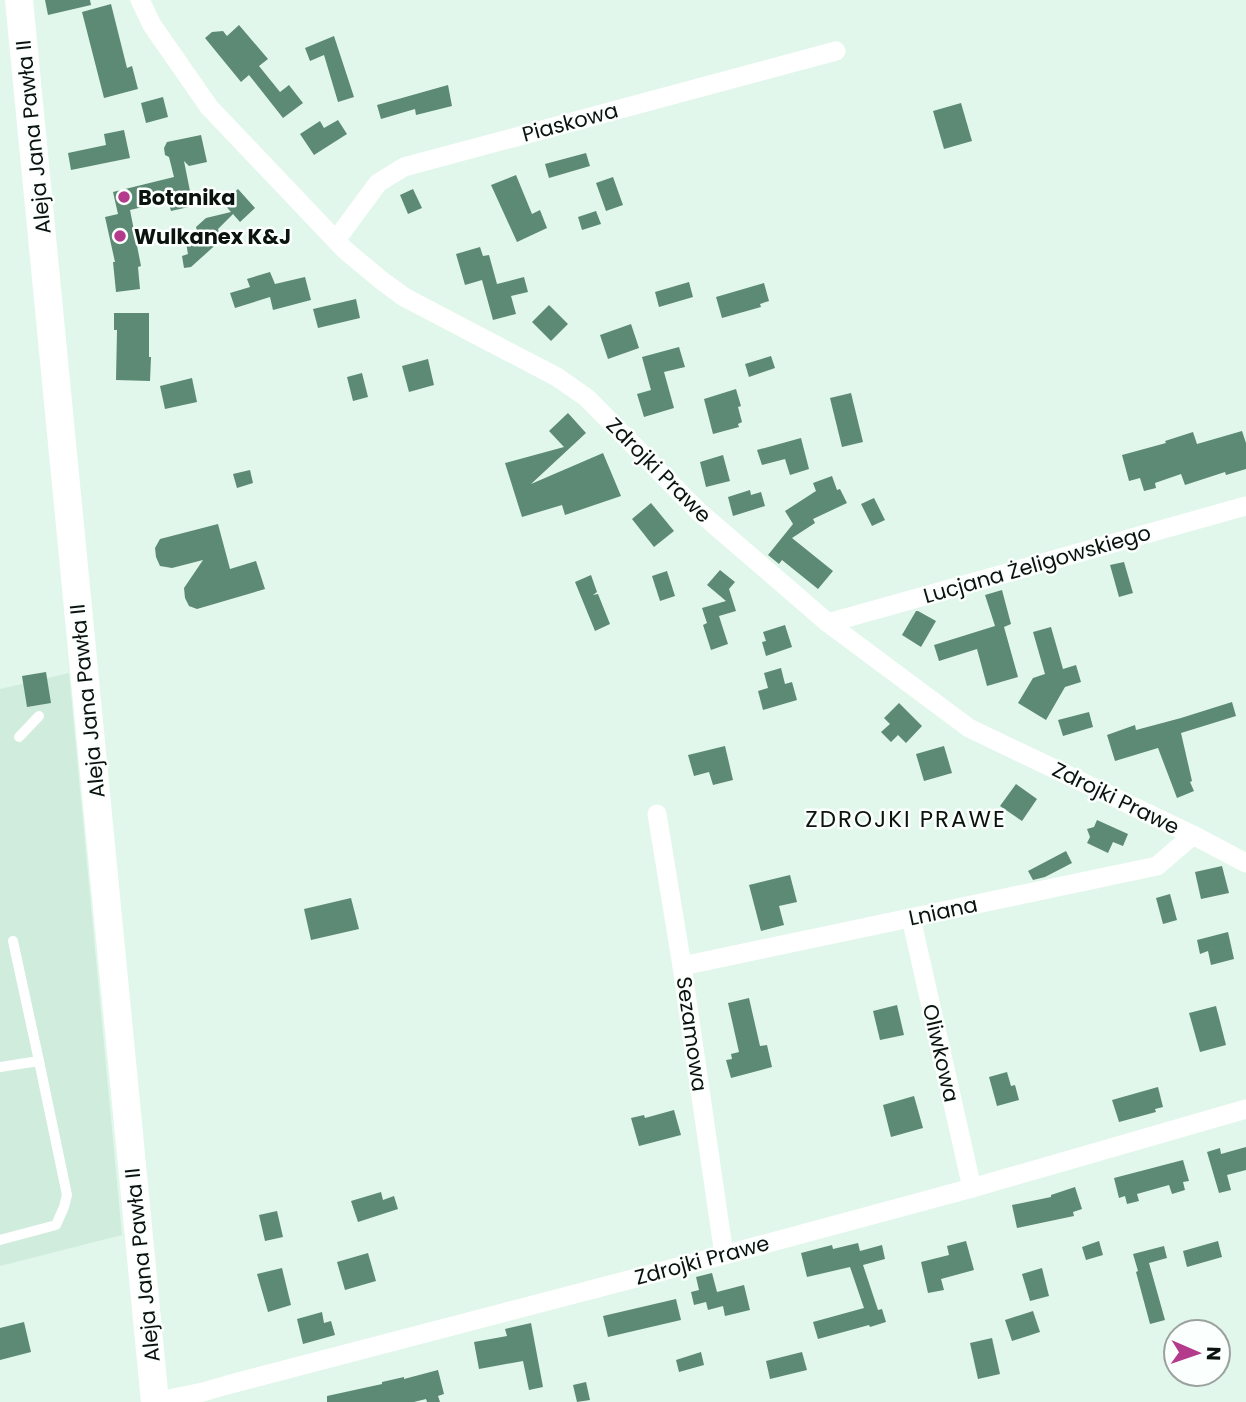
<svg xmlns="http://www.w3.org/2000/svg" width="1246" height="1402" viewBox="0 0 1246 1402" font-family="Poppins,sans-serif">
<rect width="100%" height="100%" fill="#e1f7eb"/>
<!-- built -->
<path fill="#cfecdd" d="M69,673L122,1235L0,1266V689Z"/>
<!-- building -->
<g fill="#5d8a74">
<path d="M45,0H90L91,5L48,15Z"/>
<path d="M111,4L127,68L132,66L138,89L104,98L82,12Z"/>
<path d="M239,25L268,59L259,66L280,92L289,85L303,103L283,118L249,75L241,82L205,38L212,32L223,31L227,36Z"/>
<path d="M334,36L354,97L338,102L324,55L310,61L305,48Z"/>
<path d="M448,85L452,106L416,115L415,109L381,119L377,105Z"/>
<path d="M163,97L168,117L146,123L141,103Z"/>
<path d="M961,103L972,141L944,149L933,111Z"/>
<path d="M338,120L347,134L314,155L300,134L320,121L324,128Z"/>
<path d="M124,130L130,158L71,170L68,153L106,145L104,134Z"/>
<path d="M201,135L207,162L189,166L184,161L193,206L171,211L168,201L130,210L141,266L138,267L140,289L116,292L113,262H115L105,217L118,214L113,192L174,177L169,157L165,155L164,148L167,142Z"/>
<path d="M586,153L590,166L549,178L545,164Z"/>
<path d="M516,175L532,214L540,210L547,228L517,242L491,185Z"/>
<path d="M613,177L623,205L606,211L596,183Z"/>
<path d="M238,189L255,208L240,222L233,214L218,229L221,240L191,267L184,268L182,256L188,254L185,237L198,234L196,227L206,218L231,212L223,203Z"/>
<path d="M413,189L422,208L408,214L400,195Z"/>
<path d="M596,211L601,224L582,230L578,217Z"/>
<path d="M480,247L483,256L489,255L497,284L524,277L528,292L511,296L516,314L493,320L482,280L465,285L456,254Z"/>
<path d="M270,272L275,284L305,277L311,300L273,310L270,297L235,308L230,293L250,287L247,279Z"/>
<path d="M689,282L693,297L659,307L655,292Z"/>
<path d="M764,283L769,301L760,304L761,307L722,318L716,297Z"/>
<path d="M356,299L360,318L318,328L313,309Z"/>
<path d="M549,305L568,324L551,341L532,322Z"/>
<path d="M114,313H149V357H151L150,381L116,380L117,330H114Z"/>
<path d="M631,324L639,348L608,359L600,335Z"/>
<path d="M679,347L685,367L664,372L674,408L644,417L637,394L651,390L642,357Z"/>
<path d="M771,356L775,368L749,377L745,364Z"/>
<path d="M428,359L434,385L409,392L402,366Z"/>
<path d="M362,373L368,397L353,401L347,377Z"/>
<path d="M192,378L197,402L165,409L160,386Z"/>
<path d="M736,389L741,406L738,407L742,422L738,424L739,427L713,434L704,399Z"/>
<path d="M851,393L863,442L842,447L830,398Z"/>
<path d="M568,413L586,433L531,484L603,453L621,496L565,515L562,505L522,517L505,463L564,447L549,431Z"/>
<path d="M1242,431L1246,443V469L1226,475L1225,472L1185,485L1181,474L1155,483L1156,488L1144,491L1140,478L1129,481L1122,455L1166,443L1165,441L1193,432L1197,444Z"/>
<path d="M801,438L809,469L790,475L785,459L762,465L757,450Z"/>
<path d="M723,455L730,481L706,487L700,462Z"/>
<path d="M250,470L253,483L237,488L233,474Z"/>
<path d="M832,476L837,490L840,489L847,503L813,519L815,523L792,538L833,571L818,589L782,560L779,564L768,555L793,524L785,511L816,491L813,483Z"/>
<path d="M750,490L751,495L761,492L765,506L733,516L728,497Z"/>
<path d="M874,498L885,520L872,526L861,504Z"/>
<path d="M651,503L674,531L654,547L632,519Z"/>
<path d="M218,524L230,569L256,561L265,589L197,609L189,606L185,598L184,588L203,560L172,568L160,566L156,557L155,548L160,539Z"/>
<path d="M1124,562L1133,593L1119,597L1110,565Z"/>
<path d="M720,570L735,582L729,589L736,611L719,616L728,644L711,650L703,625L707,623L702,608L726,601L707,585Z"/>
<path d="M667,571L675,596L660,601L652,576Z"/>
<path d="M591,575L597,592L593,595L598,594L610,624L595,631L575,582Z"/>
<path d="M1002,590L1011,624L1004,627L1018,677L987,686L977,649L939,661L934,645L995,626L985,595Z"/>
<path d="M916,611H918L936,621L921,647L902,635Z"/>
<path d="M785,625L792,647L766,656L762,642L766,641L763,632Z"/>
<path d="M1051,627L1063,669L1076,665L1081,682L1065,687L1046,720L1018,703L1033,678L1045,674L1033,632Z"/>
<path d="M781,668L785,684L792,682L797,700L763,710L758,691L768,688L764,673Z"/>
<path d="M46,672L51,703L27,707L22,676Z"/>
<path d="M1232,702L1236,716L1181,733L1192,781L1190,782L1194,791L1177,798L1158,748L1115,761L1107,735L1135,725L1136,730L1181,718Z"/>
<path d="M899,703L922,726L906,743L898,735L891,742L881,732L890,724L884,718Z"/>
<path d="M1089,712L1093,727L1063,736L1058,720Z"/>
<path d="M725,746L733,780L713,785L709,772L694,776L688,755Z"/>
<path d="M944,746L952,773L924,781L916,754Z"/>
<path d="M1016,784L1037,799L1022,821L1000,806Z"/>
<path d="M1097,820L1128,834L1123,846L1113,842L1108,853L1087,843L1090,837L1087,829L1094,827Z"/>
<path d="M1066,851L1072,863L1045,877L1033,880L1028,871Z"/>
<path d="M1222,866L1229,893L1201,899L1195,872Z"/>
<path d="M790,875L797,902L779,906L784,925L761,931L749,885Z"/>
<path d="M1170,894L1177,920L1163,924L1156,898Z"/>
<path d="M351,898L359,929L311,940L304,909Z"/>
<path d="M1228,932L1234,959L1211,965L1208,951L1200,954L1197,940Z"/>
<path d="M749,998L760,1046L767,1045L772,1067L731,1078L726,1060L732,1059L731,1054L739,1052L728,1003Z"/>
<path d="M897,1005L904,1035L880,1040L873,1011Z"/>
<path d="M1216,1006L1226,1045L1200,1052L1189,1013Z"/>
<path d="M1007,1072L1011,1086L1015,1085L1019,1100L997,1106L989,1077Z"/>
<path d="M1158,1087L1163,1107L1155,1109L1156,1112L1119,1122L1112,1100Z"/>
<path d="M914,1096L923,1128L891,1137L883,1105Z"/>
<path d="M674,1110L681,1135L639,1146L631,1118L644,1115L645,1118Z"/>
<path d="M1246,1147V1170L1227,1175L1231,1190L1219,1193L1207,1152L1220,1148L1221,1154Z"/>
<path d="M1183,1160L1189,1181L1183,1182L1185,1190L1172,1194L1169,1185L1137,1194L1139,1201L1127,1204L1125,1196L1119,1198L1114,1178Z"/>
<path d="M1075,1187L1082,1209L1073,1212L1074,1216L1017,1228L1012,1205L1051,1197V1195Z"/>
<path d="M381,1192L383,1200L394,1196L398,1209L358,1222L351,1201Z"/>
<path d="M277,1211L283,1237L265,1241L259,1215Z"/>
<path d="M966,1241L974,1270L941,1279L944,1290L928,1293L921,1262L949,1255L947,1246Z"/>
<path d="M1099,1241L1103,1255L1086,1260L1082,1247Z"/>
<path d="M1218,1241L1222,1257L1187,1267L1183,1251Z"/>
<path d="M858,1243L860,1251L882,1245L885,1259L863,1265L878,1310L882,1309L886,1322L870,1327L869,1325L818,1339L813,1322L864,1308L850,1267L807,1277L801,1253L832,1245L833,1249Z"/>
<path d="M1164,1246L1167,1258L1149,1263L1165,1320L1150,1324L1136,1272L1138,1271L1133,1254Z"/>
<path d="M368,1253L376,1281L345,1290L337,1262Z"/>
<path d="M282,1268L291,1305L268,1312L257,1274Z"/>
<path d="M1042,1268L1049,1296L1030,1301L1022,1274Z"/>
<path d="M712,1273L717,1292L744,1285L750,1310L725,1316L723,1306L708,1310L706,1302L694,1305L691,1292L699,1290L696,1277Z"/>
<path d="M676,1299L681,1320L608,1337L603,1316Z"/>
<path d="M1033,1311L1040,1332L1012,1341L1005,1320Z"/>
<path d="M322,1312L324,1323L331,1321L335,1335L303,1344L297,1319Z"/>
<path d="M24,1322L31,1352L0,1360V1328Z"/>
<path d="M531,1323L543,1387L529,1390L523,1361L479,1369L474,1342L507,1336L505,1329Z"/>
<path d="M992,1338L1000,1374L978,1379L970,1343Z"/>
<path d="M701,1352L704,1365L679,1372L676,1360Z"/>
<path d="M802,1352L807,1370L770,1379L766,1361Z"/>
<path d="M438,1370L444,1394L438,1396L440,1402H427L426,1399L414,1402H327V1396L382,1384V1382L404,1377V1379Z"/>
<path d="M586,1382L590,1400L577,1402L573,1385Z"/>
</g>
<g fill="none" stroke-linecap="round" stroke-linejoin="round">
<!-- lane -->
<g stroke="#fff" stroke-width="10">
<path d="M19,737L39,716"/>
<path d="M13,941L39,1061"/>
<path d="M0,1067L39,1061L67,1195L64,1207L56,1225L0,1240"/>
</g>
<!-- street -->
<g stroke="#fff" stroke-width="19">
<path d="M140,0L152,25L209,107L345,250L381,280L404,297L557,377L587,398L697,510L828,623L969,728L1193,835L1246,863"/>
<path d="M336,240L378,183L404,167L836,51"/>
<path d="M828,623L1246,506"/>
<path d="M657,814L682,966L724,1255"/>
<path d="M911,918L972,1188"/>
<path d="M682,966L1157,866L1193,835"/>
<path d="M154,1402L203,1392L227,1385L724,1255L972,1188L1246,1109"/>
</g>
<!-- secondary -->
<path stroke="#fff" stroke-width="28" d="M19,0L155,1402"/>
</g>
<!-- markers -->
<g fill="#b43a8c" stroke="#fbfffd" stroke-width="2.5">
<circle cx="124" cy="197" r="7"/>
<circle cx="120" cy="236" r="7"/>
</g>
<g text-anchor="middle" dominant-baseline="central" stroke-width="5" stroke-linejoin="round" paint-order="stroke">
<!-- street labels -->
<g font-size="21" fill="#0b130f" stroke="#fbfffd">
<text transform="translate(570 122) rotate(-15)">Piaskowa</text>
<text transform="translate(33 137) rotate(-96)">Aleja Jana Pawła II</text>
<text transform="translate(659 470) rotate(45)">Zdrojki Prawe</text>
<text transform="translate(1037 564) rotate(-16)">Lucjana Żeligowskiego</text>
<text transform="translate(87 701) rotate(-96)">Aleja Jana Pawła II</text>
<text transform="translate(1116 798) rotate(26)">Zdrojki Prawe</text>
<text transform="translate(943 911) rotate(-12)">Lniana</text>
<text transform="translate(692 1034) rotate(82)">Sezamowa</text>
<text transform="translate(941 1053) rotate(77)">Oliwkowa</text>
<text transform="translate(702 1260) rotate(-15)">Zdrojki Prawe</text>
<text transform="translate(142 1265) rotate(-96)">Aleja Jana Pawła II</text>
</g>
<!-- poi labels -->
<g font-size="21" font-weight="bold" fill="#0b130f" stroke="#fbfffd" text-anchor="start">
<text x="138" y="197">Botanika</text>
<text x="134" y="236">Wulkanex K&amp;J</text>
</g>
<!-- neighbourhood labels -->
<g font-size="23" letter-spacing="2" fill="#0b130f" stroke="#fbfffd">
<text x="906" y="819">ZDROJKI PRAWE</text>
</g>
</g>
<!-- north arrow -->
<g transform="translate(1197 1353) rotate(92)"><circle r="33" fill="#fbfffd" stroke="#9ba19e" stroke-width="2"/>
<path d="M0-5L12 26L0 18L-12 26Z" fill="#b43a8c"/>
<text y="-10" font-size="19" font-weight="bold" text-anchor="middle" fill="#0b130f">N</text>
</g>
</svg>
